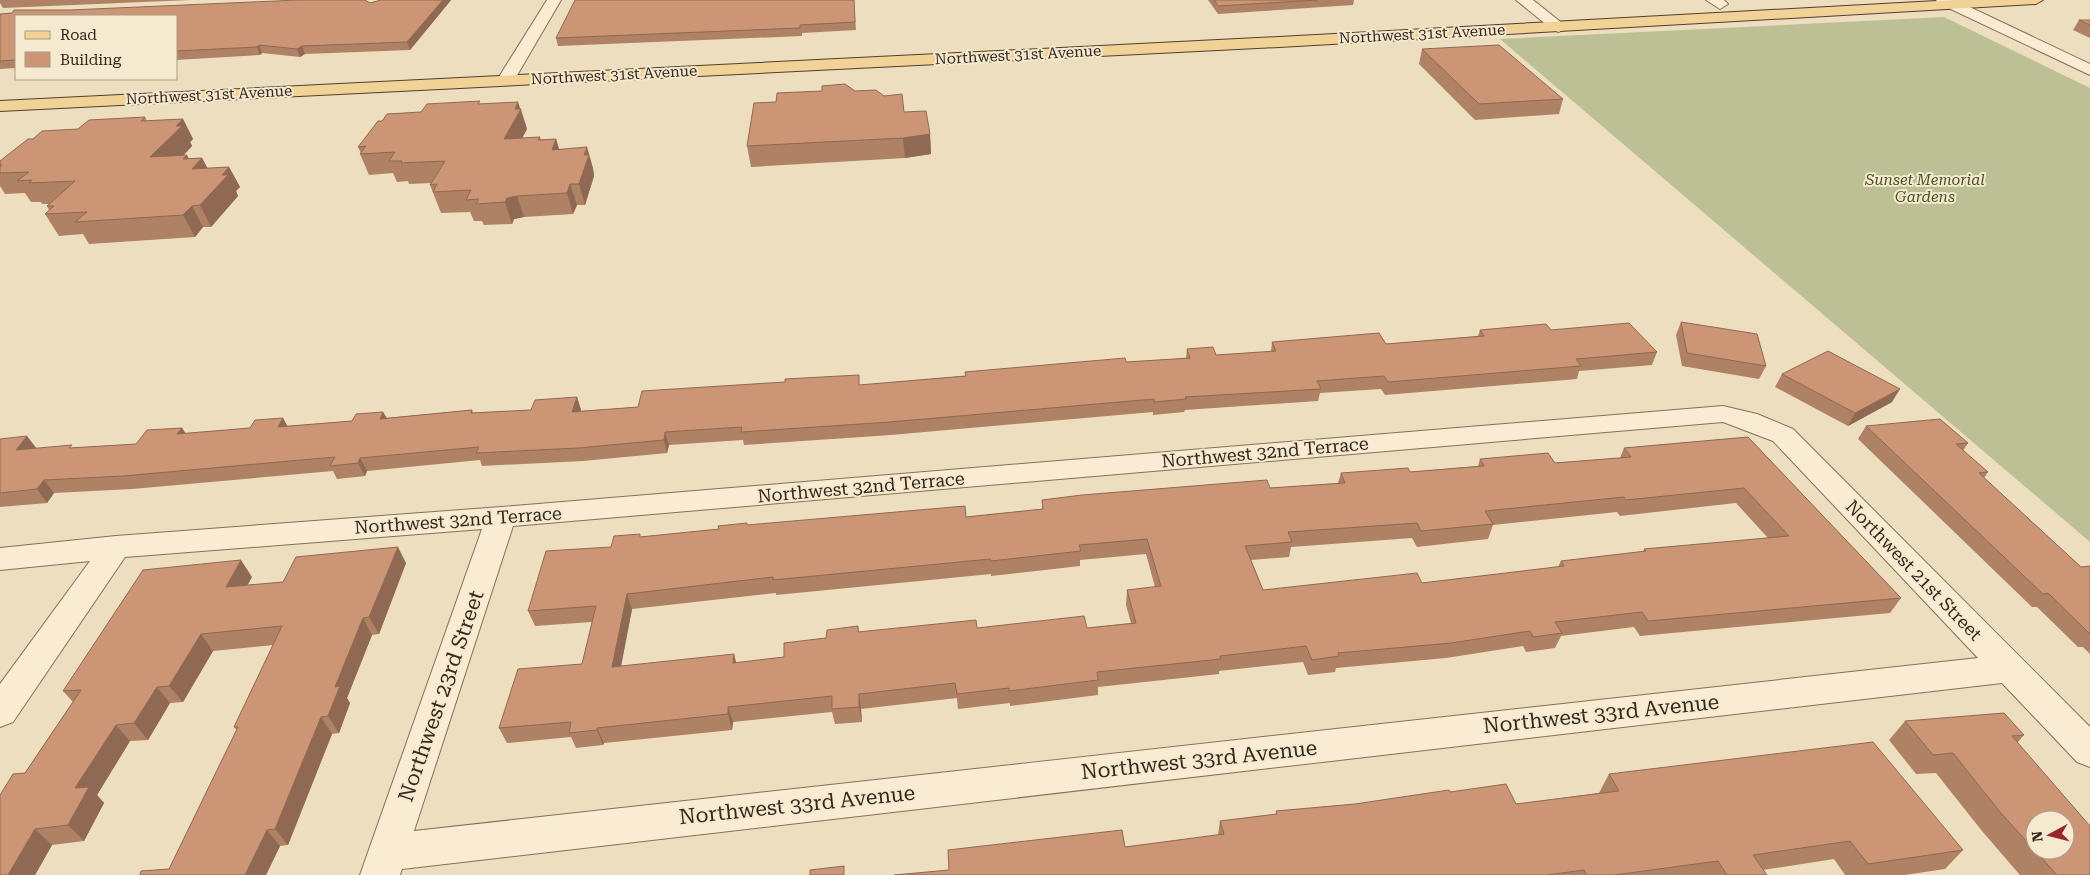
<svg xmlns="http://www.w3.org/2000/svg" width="2090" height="875" viewBox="0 0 2090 875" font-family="'Roboto Serif',serif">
<rect width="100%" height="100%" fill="#eedec0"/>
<!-- cemetery -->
<path fill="#bcc094" d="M1944,17L2090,88V542L1500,39Z"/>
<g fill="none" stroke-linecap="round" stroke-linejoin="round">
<defs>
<g id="minor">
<path d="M547,0H561L512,84H500L497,80Z"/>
<path d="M1516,0H1533L1567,27L1559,32L1553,30Z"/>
<path d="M1706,0H1724L1728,4L1720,9Z"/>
<path d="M1723,406L1757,414L1793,429L2090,727V767L2077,762L2002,683L402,869L400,875H360L482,529L125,557L13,722L0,727V684L90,561L0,570V548L116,536L501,507ZM1723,422L1773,441L1978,658L414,831L513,526Z"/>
</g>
<path id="tertiary" d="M1936,0H1955L2090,64V75L1938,3Z"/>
<path id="primary" d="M1955,0H2043L2036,4L1279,47L0,111V101L1279,37Z"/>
</defs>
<!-- minor casing -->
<use href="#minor" stroke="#866f58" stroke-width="2"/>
<!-- tertiary casing -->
<use href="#tertiary" stroke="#866f58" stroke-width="2"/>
<!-- primary casing -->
<use href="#primary" stroke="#543d2d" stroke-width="2"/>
<!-- minor -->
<use href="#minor" fill="#f9ecd3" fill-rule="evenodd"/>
<!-- tertiary -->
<use href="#tertiary" fill="#f9ecd3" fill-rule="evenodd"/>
<!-- primary -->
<use href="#primary" fill="#f1d297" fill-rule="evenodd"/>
</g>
<!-- wall -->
<g fill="#af8165" fill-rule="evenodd">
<path d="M0,0H190L3,8L0,3Z"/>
<path d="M381,0H451L410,50L305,54L300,57L262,53L260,55L176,60V16H16V68L0,69V14L70,10L370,3Z"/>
<path d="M854,0L856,30L802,33V36L558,46L556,38Z"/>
<path d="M1208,0H1354L1353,5L1218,14Z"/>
<path d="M2079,20H2090V38L2073,30Z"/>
<path d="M1422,49L1563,99L1559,114L1475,120L1419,64Z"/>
<path d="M822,91H855L904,112L930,134L931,154L905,158L751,167L747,146L776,102Z"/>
<path d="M481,104L521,109L527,129L522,138L540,137L541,140L556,139L559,149L593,168V169L594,176L585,205H577L573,214L524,217L514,219L512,224L484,225L482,221H474L470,212L441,213L430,185L431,183L409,184L408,181L397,182L393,173L369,175L360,154L361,153L358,147L382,121L421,112Z"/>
<path d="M145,117L147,121L183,119L193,139L190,142L192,146L183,156L187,155L188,159L202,158L207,168L229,167L240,187L236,191L238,196L211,227H203L195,237L89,244L83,234L59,236L45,214L49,210L47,206L49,204H42L41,202H31L25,193L5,194L0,186V161L78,129Z"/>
<path d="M1681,322L1766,366L1759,379L1682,366L1676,335Z"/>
<path d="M1480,330H1551L1657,352L1652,365L1579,371L1577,379L1385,395L1381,389L1320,393L1318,401L1185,410L1184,412L1153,415V412L891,435L744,445L743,440L669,445L667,453L583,461L482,466L480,460L367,471L365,476L337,479L333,471L132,489L54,493L47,503L0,507V439L36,448H74L136,444L182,428L186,434L250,428L283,418L287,426L352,421L383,412L387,418L472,410L473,413L531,410L577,397L581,410V411L638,407L860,385L1126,362L1186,358L1187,349L1216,355L1271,352L1272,342L1386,344L1478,336Z"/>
<path d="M1782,374L1892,402L1848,426L1775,387Z"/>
<path d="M1866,426L1968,443L1963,451L1988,472L1984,478L2081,567L2090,566V654L2083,647H2078L2037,607H2032L1858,439Z"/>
<path d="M1748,437L1901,598L1890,613L1640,636L1634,627L1561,636L1555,648L1526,652L1523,646L1446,658L1336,668L1335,672L1308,675L1303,662L1219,671V674L1098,687V695L1010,706V703L958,709L957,698L861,709L862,722L835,724L832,712L733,722L732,730L604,743L603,745L576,748L571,737L507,743L499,728L582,664L592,622L535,626L528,611L611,547L641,537L719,529L747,525L966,517L1042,509V500L1270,488L1338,483L1341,473L1410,472L1478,466L1480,459L1555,463L1620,458L1624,448ZM1736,503L1768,538L1644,549L1643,552L1561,561L1558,567L1422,583L1263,590L1251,560L1289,557L1291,547L1412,538L1417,547L1488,539L1493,525L1617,512L1620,516ZM1146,554L1155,587L1127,590L1126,605L1131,623L1087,628H977L859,632L858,626L826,638L784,657L736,663L621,666L632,609L776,593V595L991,574V576L1080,566V560Z"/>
<path d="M406,563L379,634L372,635L347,698L350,703L339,733L332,734L288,845L280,846L266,875H140L169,869L237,730L234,727L273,645L213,651L183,702L170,703L148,740L130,741L97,795L104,803L84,841L52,845L35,875H0L25,773L73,702L63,691L252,577L247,585L283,582Z"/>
<path d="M1905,721L2024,735L2017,743L2090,875H2020L1982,831L1936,773L1916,774L1889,740Z"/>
<path d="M1609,774L1963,850L1945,869L1905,875H1845L1834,859L1763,870L1767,875H894L949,870L1218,835L1220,821L1276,814V811L1355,804L1450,792L1516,804L1599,793Z"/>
</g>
<!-- shaded-wall -->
<g fill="#8f6953">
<path d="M443,0H451L410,50L407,42Z"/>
<path d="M259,45L262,53L260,55L257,47Z"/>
<path d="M302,46L305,54L300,57L297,49Z"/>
<path d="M518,102L527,129L511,159L504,139L515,109Z"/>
<path d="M183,119L193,139L190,142L192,146L161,178L150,157L176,126Z"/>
<path d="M930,134L931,154L905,158L903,138Z"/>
<path d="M556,139L562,159L552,150Z"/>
<path d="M587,147L593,168V169L594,176L585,205L579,184L584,155Z"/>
<path d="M187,155L193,167L202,158L213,178L203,190L183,159Z"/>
<path d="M229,167L240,187L236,191L238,196L211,227L200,205L222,175Z"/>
<path d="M570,184L577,205L573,214L567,193Z"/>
<path d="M517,196L524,217L514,219L512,224L505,202L507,198Z"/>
<path d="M192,206L203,227L195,237L183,215Z"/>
<path d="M1900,389L1892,402L1848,426L1855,413Z"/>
<path d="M577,397L581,410L576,425L572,412Z"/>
<path d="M383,412L390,424L380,419Z"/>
<path d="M283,418L290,431L278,427Z"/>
<path d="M182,428L190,441L177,434Z"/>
<path d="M665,432L669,445L667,453L664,440Z"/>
<path d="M27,436L37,449L16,450Z"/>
<path d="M360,458L367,471L365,476L358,463Z"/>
<path d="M44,480L54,493L47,503L37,489Z"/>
<path d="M398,547L406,563L379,634L369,617Z"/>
<path d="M241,560L252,577L237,604L226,587Z"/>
<path d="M627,594L632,609L618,682L612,667Z"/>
<path d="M363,618L372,635L347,698L350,703L339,733L328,716L335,687Z"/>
<path d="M201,634L213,651L183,702L169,686Z"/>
<path d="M734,654L738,670L733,663Z"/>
<path d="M157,687L170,703L148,740L134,723Z"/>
<path d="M859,694L861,709L862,722L859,707Z"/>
<path d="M728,707L733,722L732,730L728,714Z"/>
<path d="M321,717L332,734L288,845L275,829Z"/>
<path d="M116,725L130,741L97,795L104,803L84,841L68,825L75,788Z"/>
<path d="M597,728L604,743L603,745L597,730Z"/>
<path d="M35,829L52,845L35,875H8Z"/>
<path d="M267,830L280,846L266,875H245Z"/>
</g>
<!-- building -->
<g fill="#cc9676" stroke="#8f6953" fill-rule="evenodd">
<path d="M298,0H365L370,3L381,0H443L407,42L302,46L297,49L259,45L257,47L176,51V16H16V60L0,61V14L12,13L14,10H70Z"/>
<path d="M575,0H854L855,22L800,25V28L556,38Z"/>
<path d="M1214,0H1317L1218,6Z"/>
<path d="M2079,20H2090V25Z"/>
<path d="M1499,45L1563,99L1479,104L1422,49Z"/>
<path d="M845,84L855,91L876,90L884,96L902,94L904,112L926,111L930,134L903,138L747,146L754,103L776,102L777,93L822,91V86Z"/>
<path d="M480,101L478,104L518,102L515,109H521L504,139L540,137L538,140L556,139L552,150L587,147L584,155H589L579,184H570L567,193L517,196L507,198L505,202L476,204L479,199L466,200L471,190L433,192L437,184L430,185L445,161L401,163L402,161H389L395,152L360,154L366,146L358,147L378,121H382L387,114L421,112L427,104Z"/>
<path d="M145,117L141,121L183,119L176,126H182L150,157L187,155L183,159L202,158L192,169L229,167L222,175H228L200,205L192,206L183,215L75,222L87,212L45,214L54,206H47L75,181L29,183L32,180L17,181L29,172L0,173V167L2,165H0V161L28,139H33L42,131L78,129L89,120Z"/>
<path d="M1681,322L1757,334L1766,366L1687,353Z"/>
<path d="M1629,323L1657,352L1576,359L1581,366L1388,382L1384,376L1317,381L1321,389L1185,397L1186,399L1154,402V399L890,422L741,432L742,427L665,432L664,440L578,448L476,453L479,447L360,458L358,463L330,466L335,457L123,476L44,480L37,489L0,493V439L27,436L16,450L72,445L69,448L136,444L147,430L182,428L177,434L250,428L255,420L283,418L278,427L352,421L356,414L383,412L380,419L472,410L471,413L531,410L535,400L577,397L572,412L638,407L642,391L785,382V379L859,375V385L966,376L965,372L1125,358L1126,362L1190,358L1187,349L1213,347L1216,355L1276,351L1272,342L1379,333L1386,344L1484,336L1480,330L1546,324L1551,330Z"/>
<path d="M1828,351L1900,389L1855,413L1782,374Z"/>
<path d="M1940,419L1968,443L1956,444L1988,472L1979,473L2081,567L2090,566V634L2048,593L2043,594L1866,426Z"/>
<path d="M1748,437L1901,598L1648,621L1642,612L1555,622L1562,633L1533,637L1530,631L1451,643L1338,653L1339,656L1312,660L1306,646L1220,656L1221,659L1097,672L1098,680L1009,691V688L957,694L955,683L859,694V707L832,709V696L728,707V714L597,728V730L569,733L571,722L499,728L518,669L582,664L596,606L528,611L546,551L611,547L614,536L640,534V537L719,529L718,526L747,523V525L965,506L966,517L1043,509L1042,500L1082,495L1267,480L1270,488L1345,483L1341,473L1408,468L1410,472L1484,466L1480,459L1548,453L1555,463L1631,457L1624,448ZM1744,488L1789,536L1644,549L1646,551L1561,561L1564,566L1422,583L1417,573L1263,590L1245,546L1292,542L1288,532L1417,523L1421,531L1493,524L1485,511L1624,497L1626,500ZM1147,539L1161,586L1127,590L1136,623L1087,628L1084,616L977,628L976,620L858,632V626L827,630L826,638L784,643V657L733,663L734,654L612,667L627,594L773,577V580L990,559L991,561L1081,551L1079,545Z"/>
<path d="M398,547L369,617L363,618L335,687L340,686L328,716L321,717L275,829L267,830L245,875H140L141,871L169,869L238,727H234L282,626L201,634L169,686L157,687L134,723L116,725L75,788L89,787L68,825L35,829L8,875H0V795L13,774L25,773L81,690L63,691L143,570L241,560L226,587L283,582L296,557Z"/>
<path d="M2004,713L2024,735L2012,736L2090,826V875H2057L2000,812L1953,753L1933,755L1905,721ZM2035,820H2065V850H2035Z"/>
<path d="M1873,742L1963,850L1868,864L1850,841L1753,855L1767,875H1727L1718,861L1614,875H1587L1584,870L1547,875H894L949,870L948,850L1122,830L1125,847L1224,834L1220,821L1277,814L1276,811L1355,804L1449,790L1450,792L1506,784L1516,804L1619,791L1609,774Z"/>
<path d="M844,866V875H810V870Z"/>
</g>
<g text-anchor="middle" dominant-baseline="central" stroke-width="4" stroke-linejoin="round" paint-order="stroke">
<!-- far-street labels -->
<g font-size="15" fill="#36281c" stroke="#f5e9cf">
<text transform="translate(1422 34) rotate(-3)">Northwest 31st Avenue</text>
<text transform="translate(1018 55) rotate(-3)">Northwest 31st Avenue</text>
<text transform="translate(614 75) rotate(-3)">Northwest 31st Avenue</text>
<text transform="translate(209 95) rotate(-3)">Northwest 31st Avenue</text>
</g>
<!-- far-park labels -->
<g font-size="15" font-style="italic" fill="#485223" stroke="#f5e9cf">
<text x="1925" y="180">Sunset Memorial<tspan x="1925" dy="17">Gardens</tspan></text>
</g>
<!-- street labels -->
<g font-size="18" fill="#36281c" stroke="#f5e9cf">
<text transform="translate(1265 452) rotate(-5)">Northwest 32nd Terrace</text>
<text transform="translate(861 487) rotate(-5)">Northwest 32nd Terrace</text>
<text transform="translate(458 520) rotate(-4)">Northwest 32nd Terrace</text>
<text transform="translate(1914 570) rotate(46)">Northwest 21st Street</text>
</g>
<!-- near-street labels -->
<g font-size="21" fill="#36281c" stroke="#f5e9cf">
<text transform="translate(441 696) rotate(-71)">Northwest 23rd Street</text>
<text transform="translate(1601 714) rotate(-6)">Northwest 33rd Avenue</text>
<text transform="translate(1199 760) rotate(-6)">Northwest 33rd Avenue</text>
<text transform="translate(797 805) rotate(-6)">Northwest 33rd Avenue</text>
</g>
</g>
<!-- legend -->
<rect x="15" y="15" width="162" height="65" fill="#f5e9cf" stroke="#a99c87"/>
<rect x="25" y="31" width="25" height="8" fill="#f1d297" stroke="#a99c87"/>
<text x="60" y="40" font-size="15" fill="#36281c">Road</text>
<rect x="25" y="52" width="25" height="15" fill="#cc9676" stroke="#a99c87"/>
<text x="60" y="65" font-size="15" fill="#36281c">Building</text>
<!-- north arrow -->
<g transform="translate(2050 835) rotate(263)"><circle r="24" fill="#f5e9cf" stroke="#a99c87"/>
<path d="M0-4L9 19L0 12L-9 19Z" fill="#95282d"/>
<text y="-8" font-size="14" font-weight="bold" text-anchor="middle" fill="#36281c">N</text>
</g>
</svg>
